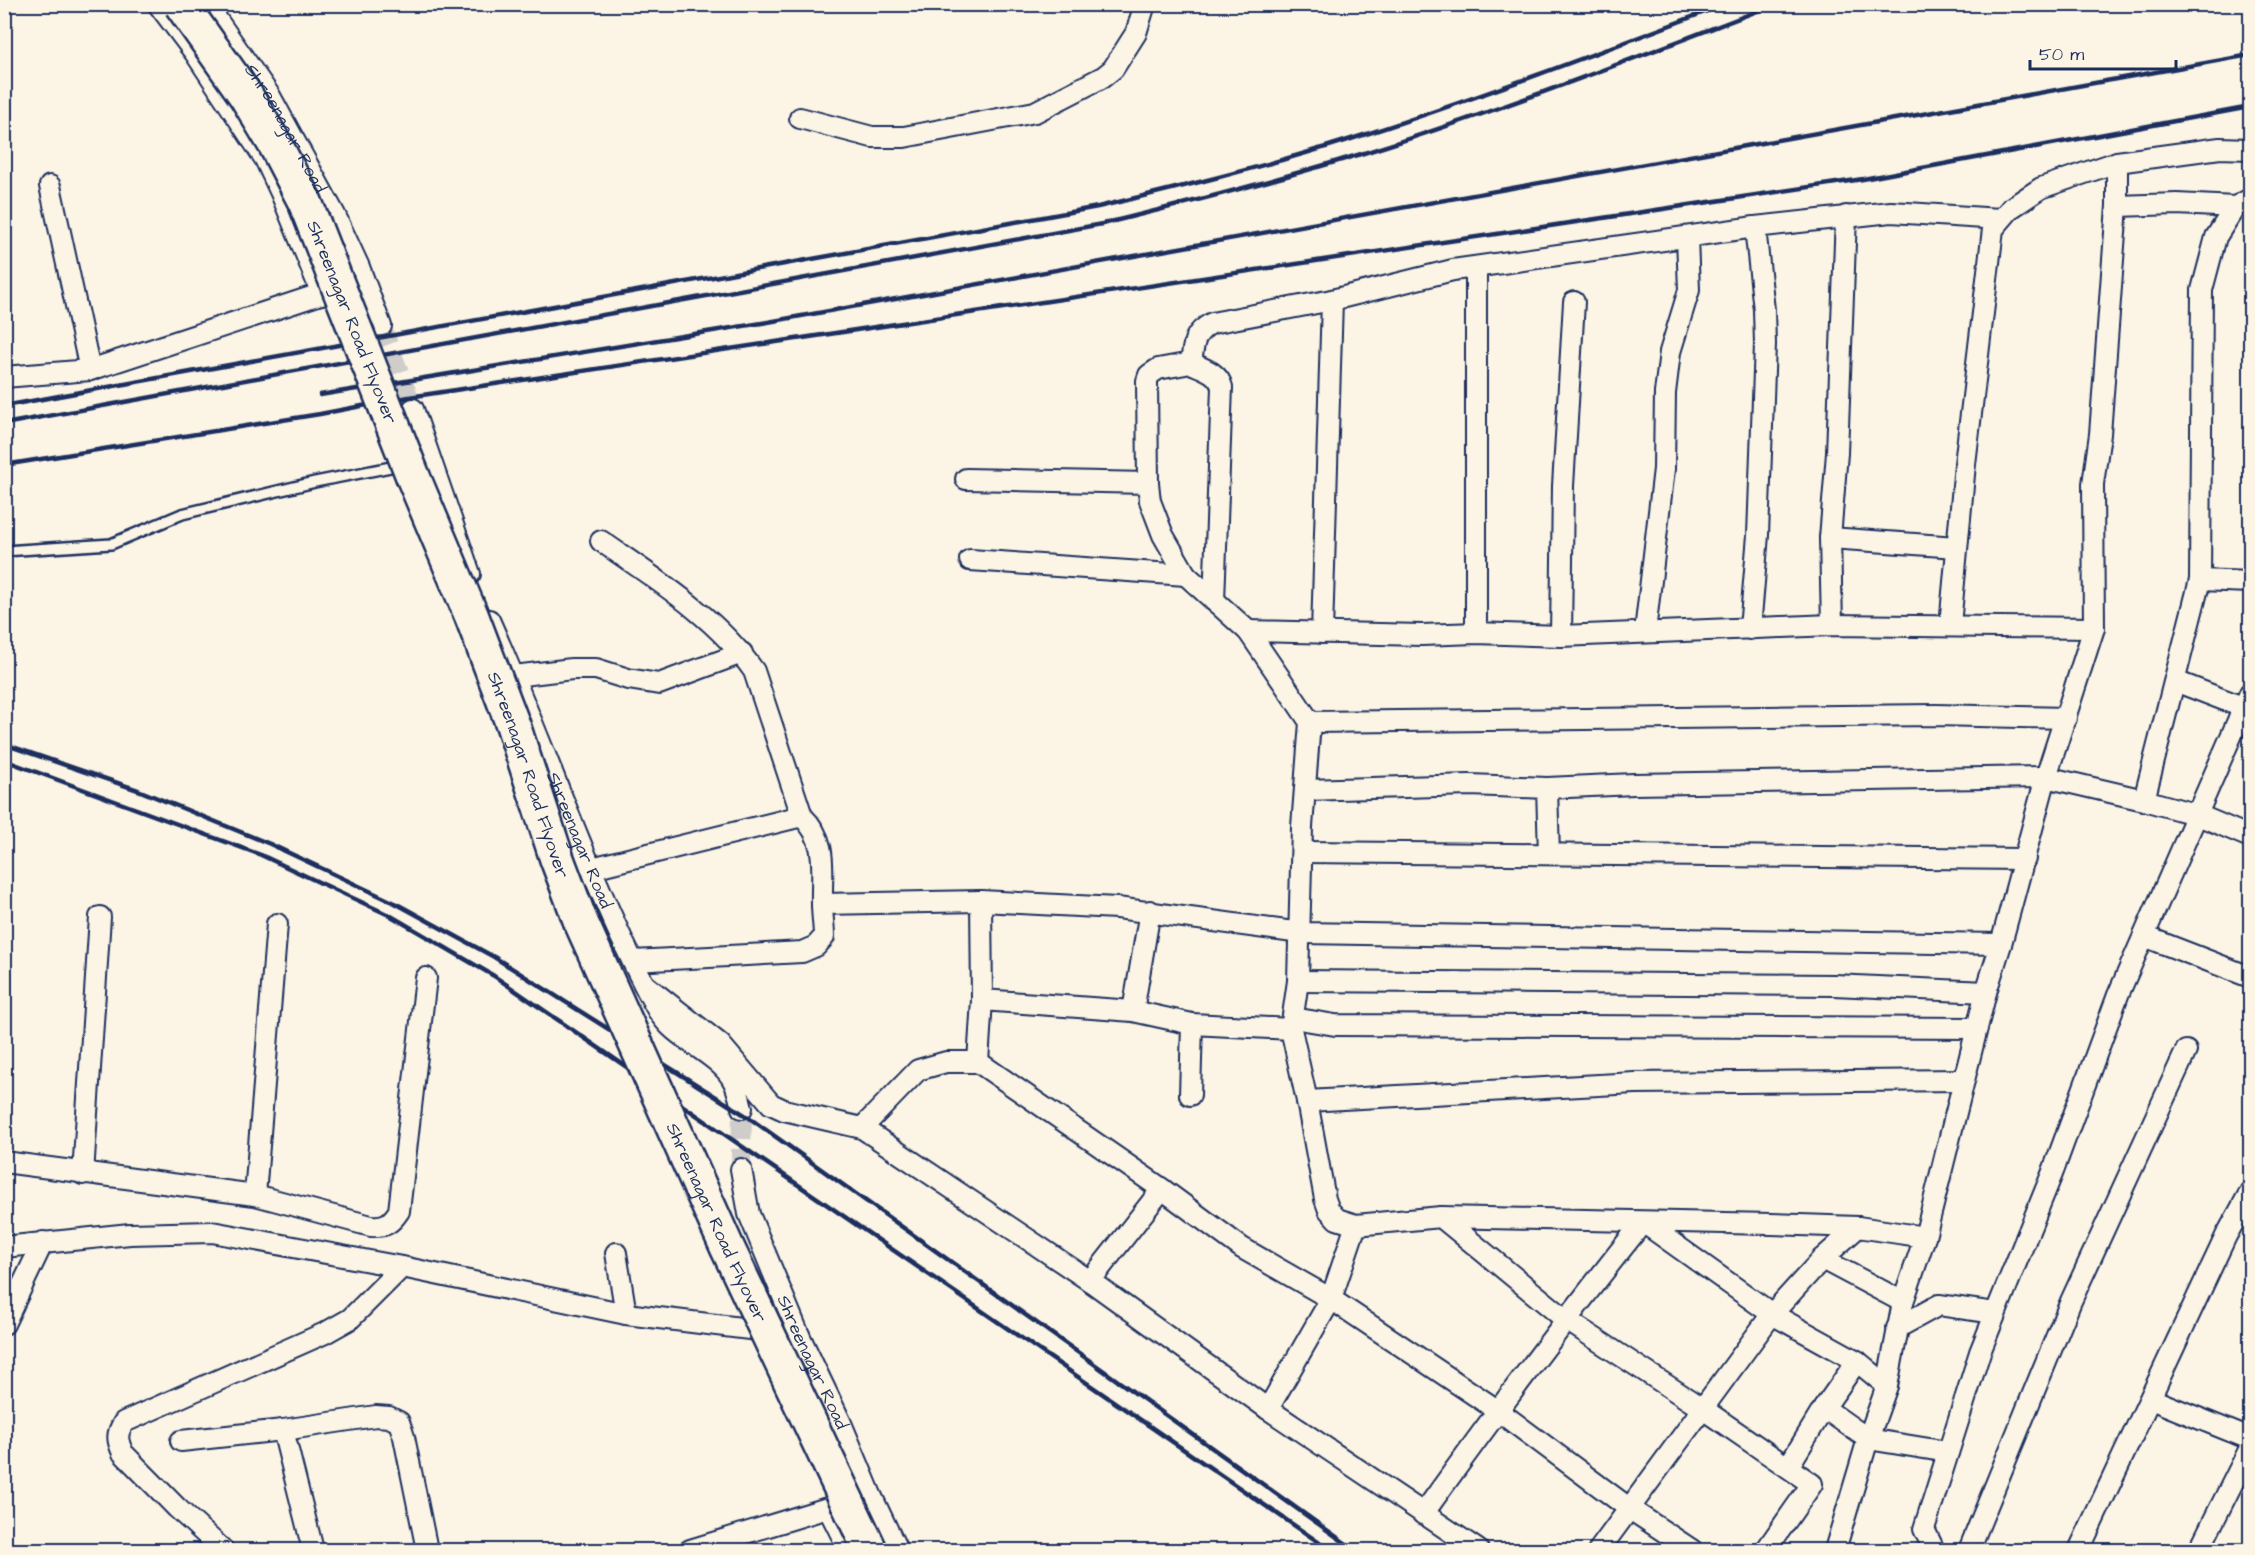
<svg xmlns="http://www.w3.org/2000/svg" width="2255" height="1555" viewBox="0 0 2255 1555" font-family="'Architects Daughter',sans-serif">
<rect width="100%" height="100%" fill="#fcf5e5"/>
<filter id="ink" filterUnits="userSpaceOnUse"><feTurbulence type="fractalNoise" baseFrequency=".0167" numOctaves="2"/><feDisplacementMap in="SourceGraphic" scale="12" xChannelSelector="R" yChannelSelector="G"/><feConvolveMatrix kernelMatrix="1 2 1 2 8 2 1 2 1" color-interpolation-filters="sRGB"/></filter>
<g filter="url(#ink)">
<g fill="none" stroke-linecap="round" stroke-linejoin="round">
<!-- street-tunnel -->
<g stroke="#cfcdca" stroke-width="20" stroke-dasharray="20 10" stroke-linecap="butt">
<path d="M381,326L413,409"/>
<path d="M741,1169L742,1108"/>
</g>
<defs>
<path id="lane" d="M4,551L111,544L182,514L315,482L401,465"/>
<g id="street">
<path d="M158,4L195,53L265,159L281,193L322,294"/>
<path id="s1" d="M206,4L270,96L335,215L359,267L381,326"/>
<path d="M800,118L872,137H904L1035,112L1103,77L1113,69L1136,33L1145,4"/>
<path d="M50,186L90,370"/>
<path d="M2117,206L2177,204L2235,207L2250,199"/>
<path d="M1476,268V633"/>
<path d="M1191,363C1204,369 1218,372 1222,387L1214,601"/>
<path d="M4,377L90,370L363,280"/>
<path d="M413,409L470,574"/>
<path d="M966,479L1148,483"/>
<path d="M1830,538L1957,547"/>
<path d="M601,541C654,578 717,617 754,671L802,816C829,842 821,870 822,904C822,915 824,926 824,937L816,946L802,952L633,961"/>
<path d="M970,560L1186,575"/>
<path d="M2200,580L2250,582"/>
<path id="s2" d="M489,620C545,745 588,878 652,1000C656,1008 663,1019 670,1026C688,1044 723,1059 734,1082C738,1090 740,1100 742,1108"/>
<path d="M1832,625L1830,538L1837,453L1846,216"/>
<path d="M1950,625L1965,464L1993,229L2011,208L2041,188L2117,162L2220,148L2250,149"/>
<path d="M1750,629L1758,535L1765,344L1764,310L1755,227"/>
<path d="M1248,631L1422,635L1476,633L1561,636L1832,625L2094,628"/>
<path d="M1645,632L1664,469L1665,393L1670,352L1689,290L1687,237"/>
<path d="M1322,633L1332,300"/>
<path d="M1561,636L1563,486L1574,302"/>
<path d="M514,676L572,669H596L628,679L659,684L742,653"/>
<path d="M2175,681L2245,708"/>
<path d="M1310,722L1936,715L2066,718"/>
<path d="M1547,788L1634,784L2046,777L2144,800L2198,815L2250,837"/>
<path d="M1306,790L1470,785L1547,788L1549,854"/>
<path d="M2144,800L2200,580L2202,290L2216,237L2235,207"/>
<path d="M1302,852L2025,859"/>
<path d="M592,868L802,816"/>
<path d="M822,904L981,901L1117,908L1301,933L2001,944"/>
<path d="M2144,936L2250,977"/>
<path d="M1298,981L1834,985L1986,992"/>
<path d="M645,985L720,1044L771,1104L784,1110L862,1128L1090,1281L1268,1409L1478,1550"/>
<path d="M982,1000L1133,1011L1192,1024L1291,1029"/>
<path d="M1133,1011L1150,911"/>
<path d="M1293,1018L1335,1025L1977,1028"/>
<path d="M978,1062L982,1000L981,901"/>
<path d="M1190,1095L1192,1024"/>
<path d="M1307,1101L1635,1083L1964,1080"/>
<path d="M862,1128L918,1070L946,1062H978L1162,1189L1242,1248L1331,1299L1497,1410L1630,1509L1692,1550"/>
<path d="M4,1162L255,1195L371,1226C386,1227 391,1223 399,1211L426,978"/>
<path id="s3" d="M741,1169L749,1214L799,1335L841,1423L871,1495L897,1550"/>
<path d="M83,1174L100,917"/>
<path d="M255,1195L277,924"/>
<path d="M1441,1217L1565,1319L1703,1409L1812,1484L1766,1550"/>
<path d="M1925,1237L1858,1227L1771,1224L1441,1217L1356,1225L1337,1219L1329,1210L1325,1199L1307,1101L1291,1029L1298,981L1302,827L1310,722L1248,631L1186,575L1163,535L1150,501L1148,483L1147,381L1149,375L1158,369L1191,363C1194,343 1193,333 1212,323L1332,300L1453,270L1755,227L1891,212L2000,219"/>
<path d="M4,1247L130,1234L212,1232L402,1267L626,1314L799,1335"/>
<path d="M616,1253L626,1314"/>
<path d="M1822,1259L1858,1227"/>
<path d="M1090,1281L1162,1189"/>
<path d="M4,1324L43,1242"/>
<path d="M1897,1328L1939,1305L1995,1313"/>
<path d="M2151,1399L2250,1439"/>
<path d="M1824,1408L1868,1439L1948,1452"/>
<path d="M1268,1409L1331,1299L1356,1225"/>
<path d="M283,1430L313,1550"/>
<path d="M181,1441L283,1430L376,1416L389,1417L399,1422L404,1437L427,1550"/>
<path d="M1788,1467L1824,1408L1857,1361"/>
<path d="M828,1508L849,1550"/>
<path d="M1423,1514C1494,1415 1566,1318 1643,1222L1772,1314L1857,1361L1887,1386"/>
<path d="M223,1550L177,1508L123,1453C117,1440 116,1434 124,1422L325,1333L350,1319L402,1267"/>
<path d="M690,1550L857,1499"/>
<path d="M1599,1550L1772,1314L1822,1259L1903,1302"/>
<path d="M1835,1550L1868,1439L1887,1386L1903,1302L1925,1237L1986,992L2001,944L2046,777L2094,628L2093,484L2100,434L2117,206V162"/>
<path d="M1934,1550L1924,1529L1980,1352L2052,1174L2118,995L2250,693"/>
<path d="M1969,1550L2071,1301L2186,1051"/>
<path d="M2079,1550L2226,1236L2250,1192"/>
<path d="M2199,1550L2250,1448"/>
</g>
</defs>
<!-- lane casing -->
<use href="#lane" stroke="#1b2f5e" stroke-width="14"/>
<!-- street casing -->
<use href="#street" stroke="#1b2f5e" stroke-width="24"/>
<!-- lane -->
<use href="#lane" stroke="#fcf5e5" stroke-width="9"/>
<!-- street -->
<use href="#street" stroke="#fcf5e5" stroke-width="20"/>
<!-- rail -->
<g stroke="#1b2f5e" stroke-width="4.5">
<path d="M320,395L768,322L2250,55"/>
<path d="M4,406L1098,207C1181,187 1263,167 1345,141C1474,100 1600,52 1726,4"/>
<path d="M4,424L1102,224C1184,204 1266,183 1348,158C1493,114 1634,58 1776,4"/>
<path d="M4,465L320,414L409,397L1863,179L2250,107"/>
<path d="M4,744L138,790L270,844L395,903L494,957L748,1117L1355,1550"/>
<path d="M4,760L261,855L391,916L494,976L1330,1550"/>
</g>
<defs>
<g id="highway-bridge">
<path id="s4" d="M181,4L246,96L276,146L305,202L414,479L472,617L513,725L557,859L580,920L727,1247L870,1550"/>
</g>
</defs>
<!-- highway-bridge casing -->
<use href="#highway-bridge" stroke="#1b2f5e" stroke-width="38" stroke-linecap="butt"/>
<!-- highway-bridge -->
<use href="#highway-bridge" stroke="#fcf5e5" stroke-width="33"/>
</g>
</g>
<g text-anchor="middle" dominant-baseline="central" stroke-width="4.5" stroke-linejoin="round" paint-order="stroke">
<!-- street labels -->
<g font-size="18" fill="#1b2f5e" stroke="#fcf5e5">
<text stroke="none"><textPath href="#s1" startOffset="148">Shreenagar Road</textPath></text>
<text stroke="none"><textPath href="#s4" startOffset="363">Shreenagar Road Flyover</textPath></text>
<text stroke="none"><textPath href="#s4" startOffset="849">Shreenagar Road Flyover</textPath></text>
<text stroke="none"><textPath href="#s2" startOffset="238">Shreenagar Road</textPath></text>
<text stroke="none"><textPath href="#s4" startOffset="1335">Shreenagar Road Flyover</textPath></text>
<text stroke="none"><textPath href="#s3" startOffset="207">Shreenagar Road</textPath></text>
</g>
</g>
<!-- margin -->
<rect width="2255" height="1555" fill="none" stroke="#fcf5e5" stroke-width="24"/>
<rect x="12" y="12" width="2231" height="1531" fill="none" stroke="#1b2f5e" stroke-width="2" filter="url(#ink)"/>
<!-- scale -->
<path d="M2030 60v9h146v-9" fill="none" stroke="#1b2f5e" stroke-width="3"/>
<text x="2039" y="60" font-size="18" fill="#1b2f5e" stroke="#fcf5e5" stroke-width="4.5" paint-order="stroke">50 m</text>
</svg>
